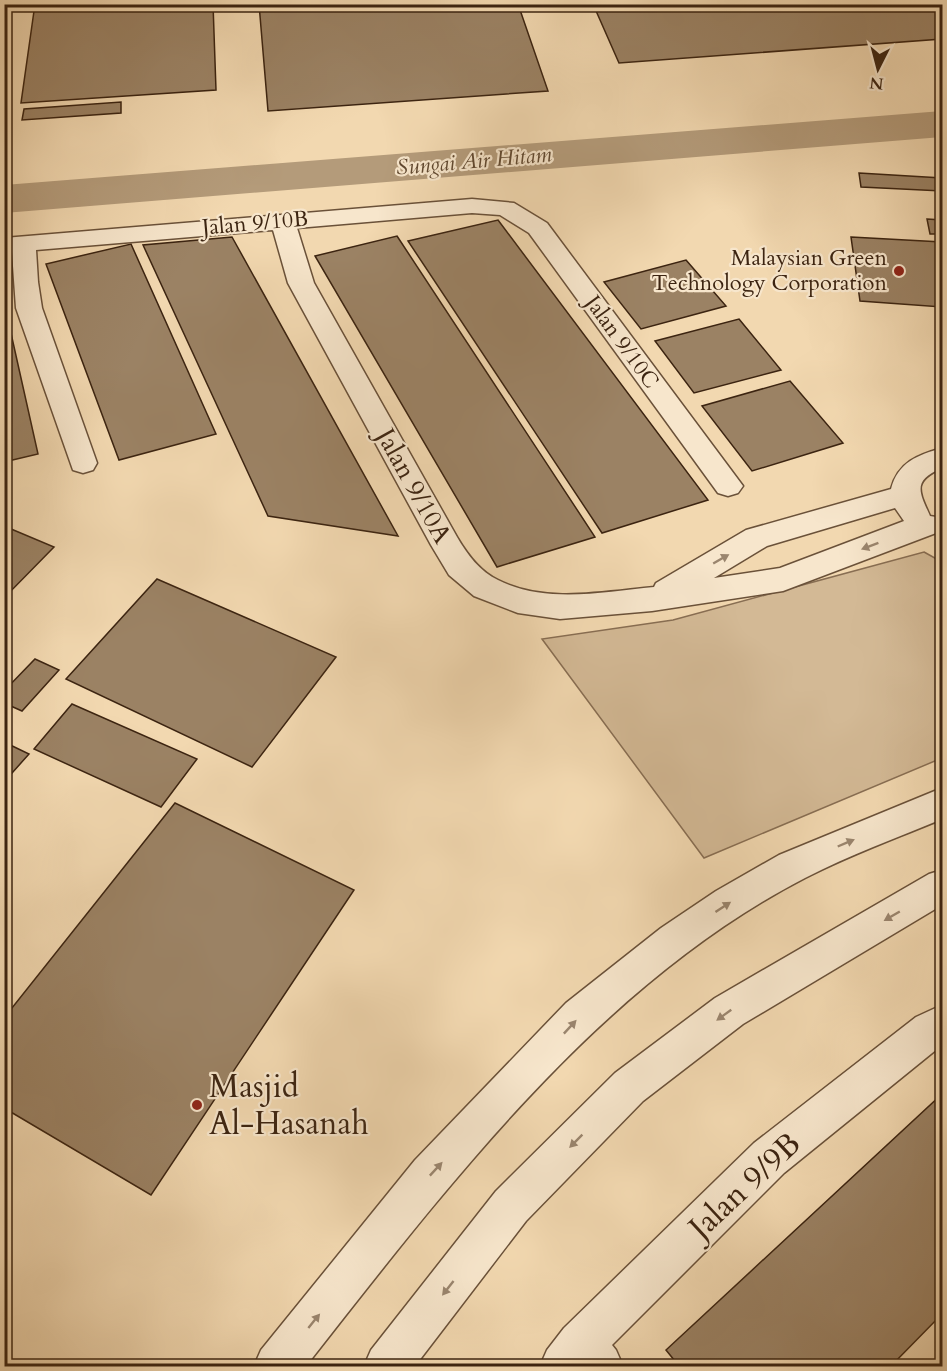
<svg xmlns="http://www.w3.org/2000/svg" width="947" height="1371" viewBox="0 0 947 1371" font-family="Cardo,serif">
<rect width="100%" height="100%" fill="#f2d8b0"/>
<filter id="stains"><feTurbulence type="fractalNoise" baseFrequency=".00333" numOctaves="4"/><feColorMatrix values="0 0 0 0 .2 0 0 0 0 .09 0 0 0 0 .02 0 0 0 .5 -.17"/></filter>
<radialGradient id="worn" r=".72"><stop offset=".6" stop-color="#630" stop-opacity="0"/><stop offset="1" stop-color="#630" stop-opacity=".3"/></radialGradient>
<!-- green -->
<path fill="#d3b995" stroke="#886e53" stroke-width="1.5" d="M924,552L942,562V758L704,858L542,639L673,620Z"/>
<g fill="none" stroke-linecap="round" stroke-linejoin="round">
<!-- river -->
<path fill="#b49b7a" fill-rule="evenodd" d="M942,111V137L4,213V185Z"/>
</g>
<!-- building -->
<g fill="#9b8264" stroke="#3c2411" stroke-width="1.5">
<path d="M35,4H213L216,90L21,103Z"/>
<path d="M259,4H518L548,91L268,111Z"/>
<path d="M593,4H942V39L619,63Z"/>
<path d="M121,102V113L22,120L24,109Z"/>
<path d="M859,173L942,178V191L861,187Z"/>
<path d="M927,219L942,220V234H930Z"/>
<path d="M498,220L708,500L602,533L408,241Z"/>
<path d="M397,236L595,537L497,567L315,256Z"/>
<path d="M232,237L398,536L268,516L143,245Z"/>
<path d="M851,237L942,242V307L860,301Z"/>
<path d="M131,244L216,434L119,460L46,264Z"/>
<path d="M686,260L726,306L641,329L604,282Z"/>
<path d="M4,302L38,454L4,462Z"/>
<path d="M739,319L781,370L694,393L655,341Z"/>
<path d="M790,381L843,443L752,471L702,406Z"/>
<path d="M4,526L54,547L4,598Z"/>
<path d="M157,579L336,657L252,767L66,679Z"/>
<path d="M35,659L59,670L22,711L4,703V691Z"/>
<path d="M72,704L197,759L161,807L34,749Z"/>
<path d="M4,742L29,754L4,782Z"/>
<path d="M175,803L354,890L151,1195L4,1108V1018Z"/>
<path d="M942,1094V1314L891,1366H679L666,1350Z"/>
</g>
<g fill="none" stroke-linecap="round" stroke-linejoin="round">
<defs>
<g id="minor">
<path d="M472,199L514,203L547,223L743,486L738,493L728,496L718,493L529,233L500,215L472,213L297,228L314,283L457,537C467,554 480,572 498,580C545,604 603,592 654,587L656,583L746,530L891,489C898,462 918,455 942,448V468C912,481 919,491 930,516L936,517L940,525L936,533L783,591L652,611L560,619L518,613L474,596L449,575L431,545L288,283L273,230L36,250L38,282L42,308L97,463L93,470L83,473L73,470L16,308L12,252H4V238ZM895,508L904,521L780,568L714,578L767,546Z"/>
<path d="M942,1005V1045L784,1173L612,1345L616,1350L623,1366H540L547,1350L564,1328L754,1143L916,1017Z"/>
</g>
<g id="tertiary">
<path d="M942,788V819C897,838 849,855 805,878C599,984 446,1188 306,1366H254L261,1350L415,1160L566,1003L661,928L716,891L779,855Z"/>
<path d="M942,870V905L743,1024L643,1101L526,1221L415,1366H364L371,1350L496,1191L615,1073L715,998L929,874Z"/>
</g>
</defs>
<!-- minor casing -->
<use href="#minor" stroke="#6a5139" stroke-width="3"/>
<!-- tertiary casing -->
<use href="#tertiary" stroke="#6a5139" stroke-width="3"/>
<!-- minor -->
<use href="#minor" fill="#f7e6cc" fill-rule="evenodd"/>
<!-- tertiary -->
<use href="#tertiary" fill="#f7e6cc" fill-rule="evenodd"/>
</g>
<!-- one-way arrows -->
<defs><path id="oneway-solid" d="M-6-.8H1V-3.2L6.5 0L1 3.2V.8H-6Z" transform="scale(1.5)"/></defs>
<g fill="#9a856e">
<use href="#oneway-solid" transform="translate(870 546) rotate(159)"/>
<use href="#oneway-solid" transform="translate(721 559) rotate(-30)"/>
<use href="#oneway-solid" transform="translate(846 843) rotate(-23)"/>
<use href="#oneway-solid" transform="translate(723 907) rotate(-33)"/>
<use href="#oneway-solid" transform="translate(892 916) rotate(150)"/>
<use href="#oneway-solid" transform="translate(724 1015) rotate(144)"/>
<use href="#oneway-solid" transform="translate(570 1027) rotate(-47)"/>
<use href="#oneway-solid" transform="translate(576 1141) rotate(135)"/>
<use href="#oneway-solid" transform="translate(436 1169) rotate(-47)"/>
<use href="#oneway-solid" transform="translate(448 1288) rotate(128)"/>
<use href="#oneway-solid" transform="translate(314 1321) rotate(-51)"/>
</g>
<!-- markers -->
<g fill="#8f2418" stroke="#f7e6cc" stroke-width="2">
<circle cx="899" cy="271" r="6"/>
<circle cx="197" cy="1105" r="6"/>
</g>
<g text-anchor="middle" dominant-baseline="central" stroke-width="4.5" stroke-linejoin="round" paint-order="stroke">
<!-- far-water labels -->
<g font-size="22" font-style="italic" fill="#604830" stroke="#f7e6cc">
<text transform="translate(474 161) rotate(-5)">Sungai Air Hitam</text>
</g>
<!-- far-street labels -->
<g font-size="22" fill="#3c2411" stroke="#f7e6cc">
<text transform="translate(255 223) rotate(-5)">Jalan 9/10B</text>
<text transform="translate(622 342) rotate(54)">Jalan 9/10C</text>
</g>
<!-- far-poi labels -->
<g font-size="22" fill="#3c2411" stroke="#f7e6cc" text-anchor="end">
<text x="887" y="258">Malaysian Green<tspan x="887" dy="25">Technology Corporation</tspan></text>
</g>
<!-- street labels -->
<g font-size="26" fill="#3c2411" stroke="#f7e6cc">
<text transform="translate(414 486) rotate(61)">Jalan 9/10A</text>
</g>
<!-- near-poi labels -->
<g font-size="32" fill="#3c2411" stroke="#f7e6cc" text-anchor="start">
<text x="209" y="1087">Masjid<tspan x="209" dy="37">Al-Hasanah</tspan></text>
</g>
<!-- near-street labels -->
<g font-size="32" fill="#3c2411" stroke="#f7e6cc">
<text transform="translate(745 1186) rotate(-43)">Jalan 9/9B</text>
</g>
</g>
<!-- margin -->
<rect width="947" height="1371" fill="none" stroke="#f2d8b0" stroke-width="24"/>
<rect x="6" y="6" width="935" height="1359" fill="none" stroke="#3c2411" stroke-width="3"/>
<rect x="12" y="12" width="923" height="1347" fill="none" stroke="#3c2411" stroke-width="1.5"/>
<!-- north arrow -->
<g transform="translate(878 69) rotate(186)" stroke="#f7e6cc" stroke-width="4.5" paint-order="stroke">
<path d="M0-4.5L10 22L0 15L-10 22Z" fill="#3c2411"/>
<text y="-9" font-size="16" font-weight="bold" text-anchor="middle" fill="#3c2411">N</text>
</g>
<rect width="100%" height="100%" filter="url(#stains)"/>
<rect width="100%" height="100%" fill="url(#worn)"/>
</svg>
